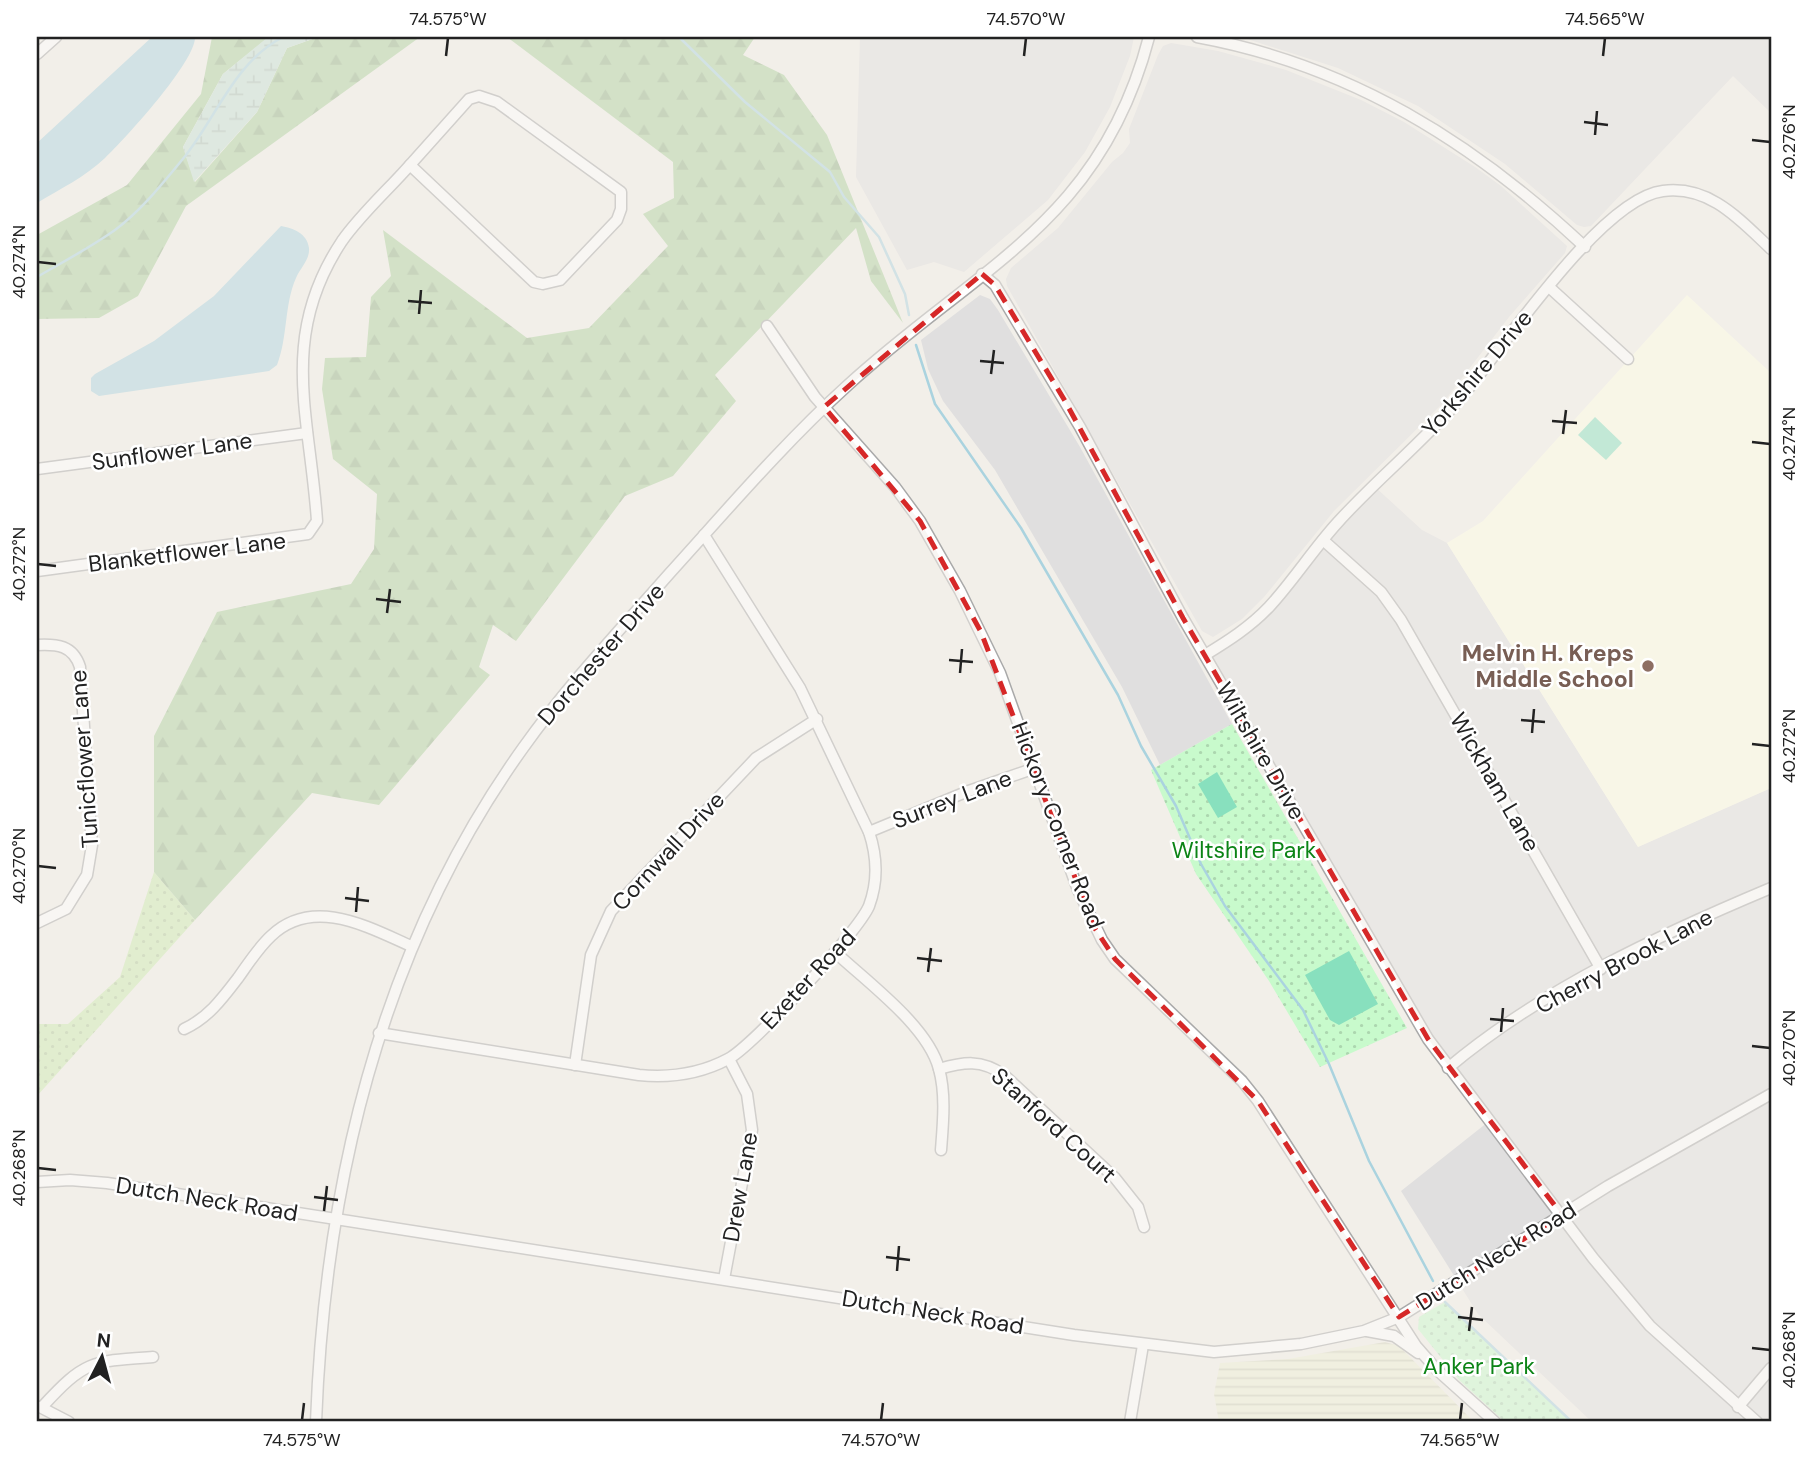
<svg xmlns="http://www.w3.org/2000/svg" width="1808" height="1459" viewBox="0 0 1808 1459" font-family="'DM Sans',sans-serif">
<defs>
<pattern id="farmland-rules" width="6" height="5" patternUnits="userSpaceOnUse" patternTransform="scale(1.75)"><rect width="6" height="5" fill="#eef0d5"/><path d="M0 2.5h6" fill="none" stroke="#ccceb7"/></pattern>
<pattern id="grass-dots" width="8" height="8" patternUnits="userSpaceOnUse" patternTransform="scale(1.75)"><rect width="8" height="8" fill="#cdebb0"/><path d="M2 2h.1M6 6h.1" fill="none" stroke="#b0c997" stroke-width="1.8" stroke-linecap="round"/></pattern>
<pattern id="forest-firs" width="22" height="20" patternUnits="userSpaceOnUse" patternTransform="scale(1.75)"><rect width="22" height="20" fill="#add19e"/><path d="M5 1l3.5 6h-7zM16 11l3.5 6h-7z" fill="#95b388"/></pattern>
<pattern id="wetland-marsh" width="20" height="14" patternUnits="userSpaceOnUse" patternTransform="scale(1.75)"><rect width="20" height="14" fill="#c6e0d4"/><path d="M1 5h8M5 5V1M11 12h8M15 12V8" fill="none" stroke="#aac0b6"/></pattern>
<pattern id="park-dots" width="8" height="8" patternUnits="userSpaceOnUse" patternTransform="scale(1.75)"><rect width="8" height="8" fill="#c8facc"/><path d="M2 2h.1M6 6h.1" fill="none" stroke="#acd6af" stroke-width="1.8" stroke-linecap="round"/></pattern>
</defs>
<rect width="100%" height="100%" fill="#f2efe9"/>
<!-- residential -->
<g fill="#e0dfdf">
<path d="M860,37H1134L1130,56L1110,107L1085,152L1048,200L964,272L934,262L907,270L856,177Z"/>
<path d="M1241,37H1771V113L1733,76L1591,226L1584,227L1577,225L1505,164L1418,106L1338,68Z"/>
<path d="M1171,43L1218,51L1286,70L1361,100L1404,122L1475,167L1501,186L1567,246L1565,253L1509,317L1442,404L1334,511L1264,597L1242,619L1213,637L1202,631L1007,286L1006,279L1011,268L1058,228L1112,162L1123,153L1130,143L1129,129L1158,55L1163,46Z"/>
<path d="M980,295L990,299L998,310L1080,447L1232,724L1160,765L1122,687L995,470L943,401L928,369L921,340Z"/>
<path d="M1374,486L1422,530L1447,543L1638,847L1771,788V1422H1592L1478,1314L1401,1191L1488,1122L1428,1039L1205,655L1237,635Z"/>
</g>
<!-- education -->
<path fill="#ffffe5" d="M1687,295L1771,373V788L1638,847L1447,543L1483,521Z"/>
<!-- farmland -->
<path fill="url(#farmland-rules)" d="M1385,1342L1399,1346L1474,1422H1219L1214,1394L1220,1363L1288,1359Z"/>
<!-- grass -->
<path fill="url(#grass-dots)" d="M154,872L195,920L37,1096V1024H68L120,977Z"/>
<!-- forest -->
<g fill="url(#forest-firs)">
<path d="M212,37H269L223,74L183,147L195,182L257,112L287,48L318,37H420L186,206L138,296L99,318L37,319V235L127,185L201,94Z"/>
<path d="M507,37H755L743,55L784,75L827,135L903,323L871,281L856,228L715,375L736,401L673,476L625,496L516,641L493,625L479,667L490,675L379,805L312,793L195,920L154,872V736L217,612L351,584L374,549L377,494L333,459L322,389L325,358L366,357L371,297L391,276L383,230L527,338L589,328L668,246L643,214L674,198L673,162Z"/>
</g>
<!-- wetland -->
<path fill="url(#wetland-marsh)" d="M268,37H318L287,48L257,112L194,182L183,147L223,74Z"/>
<!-- park -->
<g fill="url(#park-dots)">
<path d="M1232,724L1407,1028L1320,1067L1269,981L1196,874L1151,770Z"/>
<path d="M1445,1302L1572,1422H1505L1460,1381L1418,1329L1419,1317Z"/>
</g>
<!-- pitch -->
<g fill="#88e0be">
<path d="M1595,417L1622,443L1606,460L1578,435Z"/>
<path d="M1217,772L1237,807L1218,818L1198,784Z"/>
<path d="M1349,951L1378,1004L1339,1025L1330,1020L1305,975Z"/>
</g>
<!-- water -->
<g fill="#aad3df">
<path d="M152,37H195C196,61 125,139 105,158C85,177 60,189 37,203V143Z"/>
<path d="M281,226C293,228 307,233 309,248C310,260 300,268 296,278C284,305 288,337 277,365L269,371L99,396L91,391V378L95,374L154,341L214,296Z"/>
</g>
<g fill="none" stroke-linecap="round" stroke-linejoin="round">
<!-- stream -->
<g stroke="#aad3df" stroke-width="2.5">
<path d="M679,37L745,102L830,172L844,197L879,237L905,294L909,315"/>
<path d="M37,277C63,262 91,247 115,230C141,211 162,184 182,160C216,119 234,62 283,37"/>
<path d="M916,345L935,404L1021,528L1118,695L1141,746L1176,806L1201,864L1225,906L1303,1010L1329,1064L1369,1161L1433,1281"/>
<path d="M1445,1302L1572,1422"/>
</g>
<defs>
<g id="minor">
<path d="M1197,37C1350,65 1473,142 1585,247"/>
<path d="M37,54L56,37"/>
<path d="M479,96L497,102L621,192V209L617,220L560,280L543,284L534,282L410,165L469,99Z"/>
<path d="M982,274L995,285L1080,427L1183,618L1428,1039L1593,1258L1650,1326L1757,1422"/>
<path d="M1549,287L1628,359"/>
<path d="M767,326L815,397L895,487L920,521L960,591L1000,673L1078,890L1102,940L1115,959L1242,1081L1258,1101L1416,1346L1437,1370L1495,1422"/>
<path d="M37,469L307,433"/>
<path d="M1323,540L1381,592L1401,620L1601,969"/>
<path d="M37,571L308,534L317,521C310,416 278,337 342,241C361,214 388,190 410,165"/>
<path d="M37,645C57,644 73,645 80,667L92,845L87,875L66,909L37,923"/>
<path d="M1205,655C1228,641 1250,627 1269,607C1294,580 1314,548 1339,521C1377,479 1422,443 1459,400C1501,351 1601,198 1663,191C1710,185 1740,220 1771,249"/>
<path d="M869,832L966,792L1035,768"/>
<path d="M835,952C867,982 928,1026 939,1069C946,1094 943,1124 941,1150"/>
<path d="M184,1029C208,1018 222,999 238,978C248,964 258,948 271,936C313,896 368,927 411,946"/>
<path d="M379,1033L639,1075C670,1078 700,1074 728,1059C753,1046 858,932 869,906C878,882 877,856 869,832L800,688L704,535"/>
<path d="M575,1065L591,955L611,911L756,758L817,719"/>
<path d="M1448,1068C1542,989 1659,935 1771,888"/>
<path d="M939,1069C964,1062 981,1059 1004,1075L1115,1178L1138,1207L1144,1227"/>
<path d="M37,1182L70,1180L107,1183L1074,1335L1214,1352L1301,1344L1364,1331L1399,1317L1608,1186L1771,1094"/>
<path d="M724,1279L752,1130L747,1094L729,1059"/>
<path d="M1367,1331L1394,1336L1418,1353"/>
<path d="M43,1406C85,1360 93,1361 153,1357"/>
<path d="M40,1407L69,1422"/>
<path d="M1738,1407L1771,1368"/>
<path d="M316,1422C325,1183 382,945 523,748C567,686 619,631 669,574C727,510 784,443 848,385C977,267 1101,222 1149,37"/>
<path d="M1130,1422L1143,1345"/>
</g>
</defs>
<!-- minor casing -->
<use href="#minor" stroke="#a9a9a9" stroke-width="13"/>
<!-- minor -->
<use href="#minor" stroke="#fff" stroke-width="10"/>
</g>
<!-- marked area -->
<path d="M0 0H1808V1459H0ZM982,274L995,285L1065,401L1183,618L1428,1039L1562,1215L1399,1317L1258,1101L1115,959L1094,927L981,632L920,521L824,407Z" fill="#f2efe9" fill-opacity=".55" fill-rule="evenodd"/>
<path fill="none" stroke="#d62828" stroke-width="5" stroke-dasharray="14 9" stroke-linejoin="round" d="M982,274L995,285L1065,401L1183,618L1428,1039L1562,1215L1399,1317L1258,1101L1115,959L1094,927L981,632L920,521L824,407Z"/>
<!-- ticks -->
<path fill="none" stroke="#222" stroke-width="2.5" d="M446,56L448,38M1024,56L1026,38M1603,56L1605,38M1584,122L1608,125M1595,135L1597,111M1752,140L1770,142M38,262L56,264M408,301L432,303M419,314L421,290M980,361L1004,363M991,374L994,350M1552,421L1577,423M1563,434L1566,410M1752,442L1770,444M38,564L56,566M376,599L401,602M387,613L390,589M949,660L973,662M960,673L962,649M1521,720L1545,722M1532,733L1534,709M1752,744L1770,746M38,866L56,868M345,898L369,901M356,912L358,887M917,958L942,961M928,972L931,948M1490,1019L1514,1021M1501,1032L1503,1008M1752,1046L1770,1048M38,1168L56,1170M314,1197L338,1200M324,1211L327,1186M886,1257L910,1260M897,1271L899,1246M1458,1317L1483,1320M1469,1331L1472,1307M1752,1348L1770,1350M302,1420L304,1403M881,1420L883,1403M1460,1420L1462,1403"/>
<!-- markers -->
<circle fill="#8d6e63" stroke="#fff" stroke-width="2.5" cx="1648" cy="666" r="7"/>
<g text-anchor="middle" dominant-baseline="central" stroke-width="5" stroke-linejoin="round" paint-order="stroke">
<!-- street labels -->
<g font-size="23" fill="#222" stroke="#fff">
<text transform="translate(1477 373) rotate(-50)">Yorkshire Drive</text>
<text transform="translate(172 451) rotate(-8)">Sunflower Lane</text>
<text transform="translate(187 552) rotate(-7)">Blanketflower Lane</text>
<text transform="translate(601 654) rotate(-49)">Dorchester Drive</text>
<text transform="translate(1261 751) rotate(60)">Wiltshire Drive</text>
<text transform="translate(84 759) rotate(-94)">Tunicflower Lane</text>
<text transform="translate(1495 782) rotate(60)">Wickham Lane</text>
<text transform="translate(952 799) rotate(-21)">Surrey Lane</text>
<text transform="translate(1058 825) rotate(69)">Hickory Corner Road</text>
<text transform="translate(668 851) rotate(-47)">Cornwall Drive</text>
<text transform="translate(1624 961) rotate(-28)">Cherry Brook Lane</text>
<text transform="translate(808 979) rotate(-47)">Exeter Road</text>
<text transform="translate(1054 1125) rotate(42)">Stanford Court</text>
<text transform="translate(740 1187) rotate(-80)">Drew Lane</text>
<text transform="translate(207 1199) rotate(9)">Dutch Neck Road</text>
<text transform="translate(1496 1256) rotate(-32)">Dutch Neck Road</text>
<text transform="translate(933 1312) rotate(9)">Dutch Neck Road</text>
</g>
<!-- education labels -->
<g font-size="23" font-weight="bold" fill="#785e54" stroke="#fff" text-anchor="end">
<text x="1634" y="653">Melvin H. Kreps<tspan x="1634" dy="26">Middle School</tspan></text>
</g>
<!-- park labels -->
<g font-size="23" fill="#0c8416" stroke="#fff">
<text x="1244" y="850">Wiltshire Park</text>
<text x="1479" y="1366">Anker Park</text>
</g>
</g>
<!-- border -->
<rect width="1808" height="1459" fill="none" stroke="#ffffff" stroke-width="77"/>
<!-- north arrow -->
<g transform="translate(102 1357) rotate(6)" stroke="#ffffff" stroke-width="5" paint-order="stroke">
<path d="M0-5L12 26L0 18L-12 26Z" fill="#222222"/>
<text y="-10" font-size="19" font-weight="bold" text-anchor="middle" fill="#222222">N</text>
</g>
<rect x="38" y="38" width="1732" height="1382" fill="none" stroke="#222" stroke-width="2.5"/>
<g font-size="18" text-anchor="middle" fill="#222">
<text x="448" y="25">74.575°W</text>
<text x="1026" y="25">74.570°W</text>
<text x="1605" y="25">74.565°W</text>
<text transform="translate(1789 142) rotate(-90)" y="6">40.276°N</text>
<text transform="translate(19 262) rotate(-90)" y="6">40.274°N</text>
<text transform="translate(1789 444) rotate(-90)" y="6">40.274°N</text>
<text transform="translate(19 564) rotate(-90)" y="6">40.272°N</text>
<text transform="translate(1789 746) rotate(-90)" y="6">40.272°N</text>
<text transform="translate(19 866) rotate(-90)" y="6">40.270°N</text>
<text transform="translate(1789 1048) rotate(-90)" y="6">40.270°N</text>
<text transform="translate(19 1168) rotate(-90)" y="6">40.268°N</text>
<text transform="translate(1789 1350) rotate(-90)" y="6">40.268°N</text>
<text x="302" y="1446">74.575°W</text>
<text x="881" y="1446">74.570°W</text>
<text x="1460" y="1446">74.565°W</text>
</g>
</svg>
